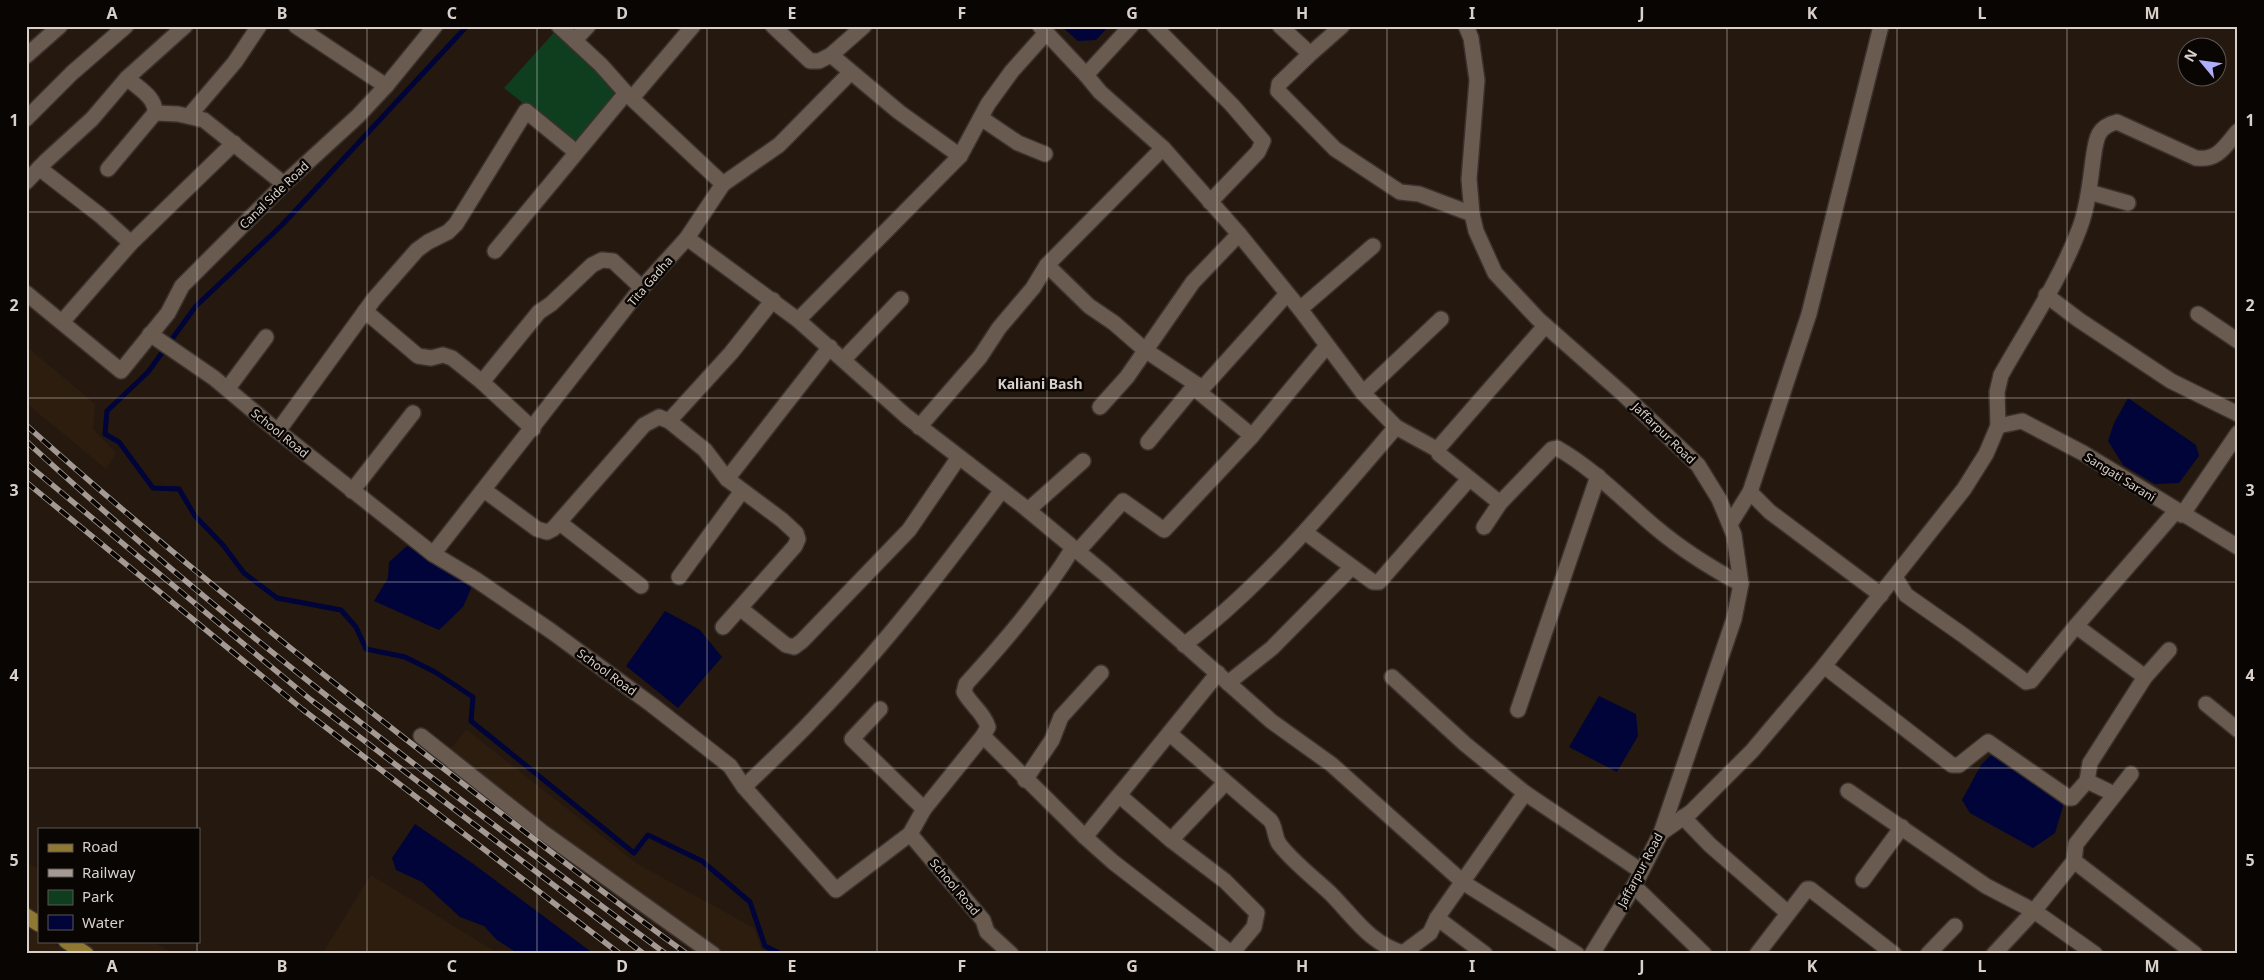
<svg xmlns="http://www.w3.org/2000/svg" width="2264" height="980" viewBox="0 0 2264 980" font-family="'Noto Sans',sans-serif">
<rect width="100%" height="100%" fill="#24180f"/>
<!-- built -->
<g fill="#2d1d0f">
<path d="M26,346L95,404L93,429L116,453L106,469L26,403Z"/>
<path d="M466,729L636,863L754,928L761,948L769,954H719L631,890L449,751Z"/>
<path d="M26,862L39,869V916L26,908Z"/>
<path d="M371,875L499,954H322Z"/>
<path d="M26,927L39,935V941H50L70,954H26Z"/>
<path d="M80,941H153L173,954H100Z"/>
</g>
<!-- green -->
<path fill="#0f3e1f" d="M559,27L622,88L576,145L504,88Z"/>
<!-- water -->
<g fill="#000438">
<path d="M1061,26H1109L1096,40L1078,41Z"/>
<path d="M2128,398L2196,445L2199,456L2179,483L2155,484L2123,465L2108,441L2114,423Z"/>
<path d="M407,546L473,584L463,607L439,630L374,601L388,578L389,562Z"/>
<path d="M665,611L700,630L722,657L678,708L626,666Z"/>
<path d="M1599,696L1636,714L1638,736L1617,772L1569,747Z"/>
<path d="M1991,755L2024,772L2064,803L2055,833L2033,848L1970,813L1962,800L1981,765Z"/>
<path d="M415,824L472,863L594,954H519L497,940L484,926L460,917L422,882L396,870L392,858Z"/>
</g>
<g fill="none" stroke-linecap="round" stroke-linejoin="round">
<!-- stream -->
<path stroke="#000438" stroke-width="5" d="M467,26L282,225L196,306L148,372L107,411L105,434L119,442L153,488L179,489L195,516L223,545L244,573L277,598L341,610L356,627L366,649L405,657L435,672L473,697L471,721L634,853L648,835L702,861L750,902L765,946L781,954"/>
<defs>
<g id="minor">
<path d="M296,26L386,86"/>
<path d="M773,26L810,61H819L831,55L899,112L960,156"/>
<path d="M1040,26L1086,75L1100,92L1163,148L1239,234L1300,309L1363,393L1396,427C1330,504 1265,583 1184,645"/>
<path d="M1154,26L1232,105L1263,141L1258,152L1210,202"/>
<path d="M1280,26L1306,50L1308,56L1279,84L1278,91L1335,149L1400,192L1419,194L1472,214"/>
<path d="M1466,26L1471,38L1477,80L1469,179L1472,214L1476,231L1495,273L1538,319L1623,394L1698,465L1719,499L1734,535L1741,584L1734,619L1661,833L1634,886L1592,954"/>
<path d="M575,40L588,26"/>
<path d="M831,55L864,26"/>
<path d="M26,56L60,26"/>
<path d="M1308,56L1342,26"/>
<path d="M1086,75L1131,26"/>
<path d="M632,98L693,26"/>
<path d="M155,113L178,114L204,120L284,184"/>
<path d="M189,116L235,62L259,26"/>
<path d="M981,118L1018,143L1045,154"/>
<path d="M26,119L72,73L126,26"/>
<path d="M39,168L101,216L131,243"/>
<path d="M108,169L155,113C156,97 138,88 127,78"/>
<path d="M26,182L46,161L92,119L127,78L185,26"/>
<path d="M723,184L779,145L851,72"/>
<path d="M2089,192L2128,203"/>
<path d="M687,238L798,320L906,416L1023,506L1105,574L1271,721L1331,764L1464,883L1577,954"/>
<path d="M495,251L626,93"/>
<path d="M1047,265L1089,306L1114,323L1145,350L1196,384L1199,392L1252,436"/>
<path d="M26,293L121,371L168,313L182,286L286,182L358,116L386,86L435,26"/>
<path d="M2046,295L2079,320L2171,381L2238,414"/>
<path d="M1300,309L1373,246"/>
<path d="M365,311L418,356L431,358L443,355L452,358L482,382"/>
<path d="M2198,314L2238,341"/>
<path d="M798,320L960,156L988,104L1012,71L1046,33"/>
<path d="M62,322L131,243L234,143"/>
<path d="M1545,326L1441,445L1438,450L1439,454L1500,503L1552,449L1557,448C1594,469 1623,500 1655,527C1681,549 1711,568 1741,584"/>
<path d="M150,334L214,378L270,425L433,554L475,579L551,631L652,705L730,766L744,787L836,890L910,834L924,809L983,736L988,727C984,713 971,705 964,692L966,684C1004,642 1043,597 1073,548"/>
<path d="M844,359L901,299"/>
<path d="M228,388L266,337"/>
<path d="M1199,392L1287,294"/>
<path d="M1363,393L1441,319"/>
<path d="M1100,407L1127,377L1193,282L1239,234"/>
<path d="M669,421L731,353L773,300"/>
<path d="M1998,426L2022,421L2083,453L2238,547"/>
<path d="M919,427L980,357L999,328L1033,288L1047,265L1163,148"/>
<path d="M1396,427L1438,450"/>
<path d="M533,429L482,382L539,312L551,304L592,265L602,260L613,261L642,288"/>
<path d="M278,431L374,299L417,250L428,242L448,232L456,224L526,111L576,152"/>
<path d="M1148,442L1196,384"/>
<path d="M727,479L830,347"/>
<path d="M484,490L537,529L547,532L553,529L644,425L659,417L669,421L705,450L727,479L782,520L796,533L798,539L795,546L723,627"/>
<path d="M352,491L413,413"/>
<path d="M1750,492L1770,512L1881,595"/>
<path d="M1028,510L1083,461"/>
<path d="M2182,515L2238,433"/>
<path d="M560,523L641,586"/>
<path d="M1730,524L1750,492L1809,314L1881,26"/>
<path d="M1484,527L1500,503"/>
<path d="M1306,533L1373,582H1379L1469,479"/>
<path d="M1078,551L1123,501L1164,530L1252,436L1326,347"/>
<path d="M433,554L639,291L687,238L723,184L626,93L601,65L559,26"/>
<path d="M679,577L742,491"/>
<path d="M1895,577L1906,595L1963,635L2026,682L2031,681L2076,626"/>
<path d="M741,609L786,645L794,647L802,641L909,530L959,457"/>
<path d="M1824,666L1952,765H1959L1988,742L2069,798H2072L2087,781L2114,794"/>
<path d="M1392,677L1465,744L1525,793L1641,871"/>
<path d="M2145,677L2076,626L2176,511"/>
<path d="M1228,683L1272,648L1352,567"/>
<path d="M2206,704L2238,730"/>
<path d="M880,709L852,739L924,809"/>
<path d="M1518,710L1598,476"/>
<path d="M1170,734L1270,820C1276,827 1274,838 1280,845C1294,863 1313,877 1330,893C1354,917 1369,943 1403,953L1430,933L1437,918L1525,793"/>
<path d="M421,736L541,831L713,954"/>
<path d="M983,736L1085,837L1113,862L1232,954"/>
<path d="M1025,780L1052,740L1061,717L1101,673"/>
<path d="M2087,781L2090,763L2145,677L2169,650"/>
<path d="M744,787C769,763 794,740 817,715C885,645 944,568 1002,490"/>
<path d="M1848,791L1986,886L2034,911L2095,954"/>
<path d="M1120,796L1171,840L1225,783"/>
<path d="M1683,817L1710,845L1788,913"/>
<path d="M1661,833L1691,812L1752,751L1824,666L1964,489L1986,454L1998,426L1997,392L2001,375C2028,327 2061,279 2080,227C2088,206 2090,182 2093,160C2096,140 2096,127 2117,122L2196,158C2218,161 2225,146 2238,131"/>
<path d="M910,834L983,920L987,932L1011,954"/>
<path d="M1085,837L1218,673"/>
<path d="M1171,840L1225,881L1257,913L1254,927L1232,953"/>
<path d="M2074,861L2195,954"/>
<path d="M1863,880L1902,827"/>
<path d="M1634,886L1704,954"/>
<path d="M1437,918L1485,954"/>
<path d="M1757,954L1807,889H1810L1894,954"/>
<path d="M1928,954L1955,926"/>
<path d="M1994,954L2034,911L2074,861L2076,844L2131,774"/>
</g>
<g id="major">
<path d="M26,916L39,924"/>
<path d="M66,941L86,954"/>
</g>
</defs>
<!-- minor casing -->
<use href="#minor" stroke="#3a312d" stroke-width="18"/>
<!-- major casing -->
<use href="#major" stroke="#3a312d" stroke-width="18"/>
<!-- minor -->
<use href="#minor" stroke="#695b50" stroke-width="15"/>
<!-- major -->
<use href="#major" stroke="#8e7832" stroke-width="15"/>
<defs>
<g id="rail">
<path d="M26,425C147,534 275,637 403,737C497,810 590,884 687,954"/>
<path d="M26,441C227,626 447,791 666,954"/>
<path d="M26,463L311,700L644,954"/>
<path d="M26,482L302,709L620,954"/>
</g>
</defs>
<!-- rail casing -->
<use href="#rail" stroke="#a49a93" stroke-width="5.5"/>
<!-- rail -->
<use href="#rail" stroke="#090503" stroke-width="4" stroke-dasharray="11" stroke-linecap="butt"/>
</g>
<!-- grid -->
<path fill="none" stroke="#d9d0ca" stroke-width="1" stroke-opacity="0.55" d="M197,26V829M367,26V954M537,26V954M707,26V954M877,26V954M1047,26V954M1217,26V954M1387,26V954M1557,26V954M1727,26V954M1897,26V954M2067,26V954M26,212H2238M26,398H2238M26,582H2238M26,768H2238M197,941V954"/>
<g text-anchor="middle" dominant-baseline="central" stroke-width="5" stroke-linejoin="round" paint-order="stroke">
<!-- street labels -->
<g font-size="12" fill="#d9d0ca" stroke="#090503">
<text transform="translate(274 195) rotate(-44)">Canal Side Road</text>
<text transform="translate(650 281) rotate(-49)">Tita Gadha</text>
<text transform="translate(280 433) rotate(39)">School Road</text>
<text transform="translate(1664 433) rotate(44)">Jaffarpur Road</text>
<text transform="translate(2120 477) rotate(32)">Sangati Sarani</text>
<text transform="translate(607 672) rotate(36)">School Road</text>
<text transform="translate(1640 870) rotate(-62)">Jaffarpur Road</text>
<text transform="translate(955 887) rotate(50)">School Road</text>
</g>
<!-- neighbourhood labels -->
<g font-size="14" font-weight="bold" fill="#d9d0ca" stroke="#090503">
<text x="1040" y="383">Kaliani Bash</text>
</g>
</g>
<!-- border -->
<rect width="2264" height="980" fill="none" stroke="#090503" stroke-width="55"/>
<!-- legend -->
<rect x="38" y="828" width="162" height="115" fill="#090503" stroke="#5c5653"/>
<rect x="48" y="844" width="25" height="8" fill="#8e7832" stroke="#5c5653"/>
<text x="82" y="852" font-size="15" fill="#d9d0ca">Road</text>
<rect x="48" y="869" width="25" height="8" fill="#a49a93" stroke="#5c5653"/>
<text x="82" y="878" font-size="15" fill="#d9d0ca">Railway</text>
<rect x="48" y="890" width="25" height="15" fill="#0f3e1f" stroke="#5c5653"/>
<text x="82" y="902" font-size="15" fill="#d9d0ca">Park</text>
<rect x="48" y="915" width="25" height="15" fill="#000438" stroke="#5c5653"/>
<text x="82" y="928" font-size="15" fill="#d9d0ca">Water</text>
<!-- north arrow -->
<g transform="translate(2202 62) rotate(299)"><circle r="24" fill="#090503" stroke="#5c5653"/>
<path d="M0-4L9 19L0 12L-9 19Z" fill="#afaefa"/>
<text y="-8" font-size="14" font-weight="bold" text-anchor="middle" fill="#d9d0ca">N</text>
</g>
<rect x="28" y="28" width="2208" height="924" fill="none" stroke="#d9d0ca" stroke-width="2"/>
<g font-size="16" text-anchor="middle" font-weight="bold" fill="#d9d0ca">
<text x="112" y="19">A</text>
<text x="282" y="19">B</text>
<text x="452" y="19">C</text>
<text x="622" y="19">D</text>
<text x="792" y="19">E</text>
<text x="962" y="19">F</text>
<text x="1132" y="19">G</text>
<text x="1302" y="19">H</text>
<text x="1472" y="19">I</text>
<text x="1642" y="19">J</text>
<text x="1812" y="19">K</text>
<text x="1982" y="19">L</text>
<text x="2152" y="19">M</text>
<text x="14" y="126">1</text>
<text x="2250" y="126">1</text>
<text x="14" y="311">2</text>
<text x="2250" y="311">2</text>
<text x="14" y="496">3</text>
<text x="2250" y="496">3</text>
<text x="14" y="681">4</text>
<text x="2250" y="681">4</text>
<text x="14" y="866">5</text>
<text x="2250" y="866">5</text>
<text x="112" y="972">A</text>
<text x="282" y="972">B</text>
<text x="452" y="972">C</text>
<text x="622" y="972">D</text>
<text x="792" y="972">E</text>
<text x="962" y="972">F</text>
<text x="1132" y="972">G</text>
<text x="1302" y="972">H</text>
<text x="1472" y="972">I</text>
<text x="1642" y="972">J</text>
<text x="1812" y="972">K</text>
<text x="1982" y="972">L</text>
<text x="2152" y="972">M</text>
</g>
</svg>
